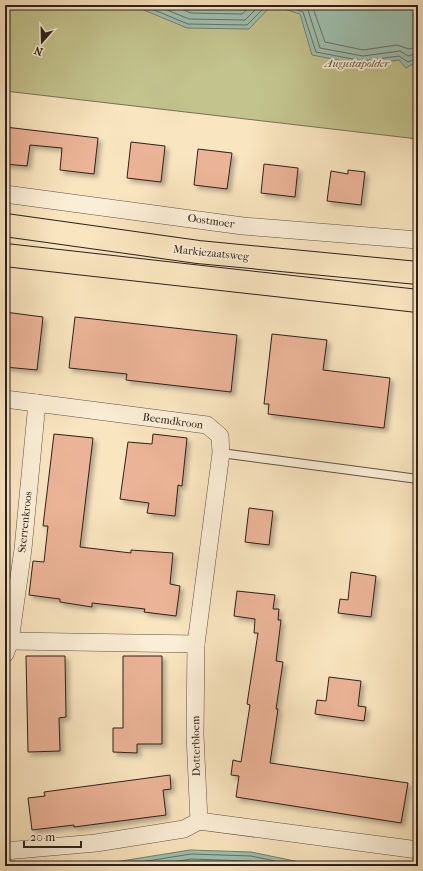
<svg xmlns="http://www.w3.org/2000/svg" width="423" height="871" viewBox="0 0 423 871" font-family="'IM FELL French Canon',serif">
<defs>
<filter id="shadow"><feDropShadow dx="3.5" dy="3.5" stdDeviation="2" flood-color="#0004"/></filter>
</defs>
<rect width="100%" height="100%" fill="#f9e5c0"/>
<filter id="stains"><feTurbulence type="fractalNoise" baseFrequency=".005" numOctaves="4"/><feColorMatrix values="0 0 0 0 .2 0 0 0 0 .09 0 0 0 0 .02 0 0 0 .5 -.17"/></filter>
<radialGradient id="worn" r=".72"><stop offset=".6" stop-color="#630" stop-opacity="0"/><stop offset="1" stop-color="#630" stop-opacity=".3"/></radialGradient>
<!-- green -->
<path fill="#c3c38e" stroke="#787254" d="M5,5H418V139L5,91Z"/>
<!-- water -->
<g fill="#9ebfaf" stroke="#718074">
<path d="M132,5H418V61L406,68L399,60L363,65L312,55L300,14L272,5L249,29L187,28Z"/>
<path d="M190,850L251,852L319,866H90Z"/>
</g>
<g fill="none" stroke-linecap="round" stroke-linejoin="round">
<!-- shore -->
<g stroke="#667065" stroke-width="1">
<path d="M142,5L188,24L247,25L267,5"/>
<path d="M155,5L189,19L245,20L260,5"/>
<path d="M171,5L191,13L242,14L252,5"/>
<path d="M284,5L303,12L316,52L363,61L399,56L408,62L418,58"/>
<path d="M302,5L308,10L320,48L363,56L400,51L408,56L418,53"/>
<path d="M312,5L325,42L363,50L397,45L409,49L418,47"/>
<path d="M116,866L191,854L251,856L299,866"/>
<path d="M148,866L191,859L250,861L275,866"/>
</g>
</g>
<!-- building -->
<g fill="#ebb397" stroke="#2d211b" filter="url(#shadow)">
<path d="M5,127L98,138L94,174L60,170L62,148L30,145L27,166L5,164Z"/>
<path d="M131,142L165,146L161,182L127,178Z"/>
<path d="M198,149L232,153L227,189L194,185Z"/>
<path d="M264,164L298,168L295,197L261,193Z"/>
<path d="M348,170L365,172L361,205L327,201L331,171L348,174Z"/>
<path d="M5,312L43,317L37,370L5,367Z"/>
<path d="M75,317L237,335L231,392L126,380L127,374L69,368Z"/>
<path d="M272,334L327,340L323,370L390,378L384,428L268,414L269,404H264Z"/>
<path d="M54,434L93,438L80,547L131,553V550L173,553L170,584L180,586L176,616L144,612L145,609L92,603V607L60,602V599L29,595L33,561L44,562L48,526H43Z"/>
<path d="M153,434L187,438L182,486L178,485L175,516L147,513L149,503L120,499L128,442L152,444Z"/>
<path d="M249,508L273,511L269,545L245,542Z"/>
<path d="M351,572L376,576L371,617L338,613L340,599L348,600Z"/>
<path d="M237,591L275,595L273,609H279L278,620H281L276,661L283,662L276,709H278L270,763L408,783L401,823L236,797L239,776L231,775L233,760L241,762L250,705L247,704L258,633H254L255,619L234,616Z"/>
<path d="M26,656H65L66,717L59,718L60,751L28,752Z"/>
<path d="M123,656H162V744H137V753L113,752V728H123Z"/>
<path d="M329,677L361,681L358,706L366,707L364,721L315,714L317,700L326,701Z"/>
<path d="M170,775L171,789L163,790L166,815L74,827V825L32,830L28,798L45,796L44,792Z"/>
</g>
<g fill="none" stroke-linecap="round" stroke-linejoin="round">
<defs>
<path id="service" d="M221,453L418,479"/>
<g id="minor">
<path d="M5,194L243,226L418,240"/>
<path d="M5,399L207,425L220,436L221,453L196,644L195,735L199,821L418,850"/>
<path d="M10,641L196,644"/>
<path d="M5,654L10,641L23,549L37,403"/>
<path d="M5,851L96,843L184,829L199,821"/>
</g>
<g id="primary">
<path d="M5,225L198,252L418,273"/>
<path d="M5,255L418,301"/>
</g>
</defs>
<!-- service casing -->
<use href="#service" stroke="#605244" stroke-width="10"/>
<!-- minor casing -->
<use href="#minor" stroke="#605244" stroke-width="18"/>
<!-- primary casing -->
<use href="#primary" stroke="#2d211b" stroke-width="24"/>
<!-- service -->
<use href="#service" stroke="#fbeed6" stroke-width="8"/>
<!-- minor -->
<use href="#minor" stroke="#fbeed6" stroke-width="17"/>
<!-- primary -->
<use href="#primary" stroke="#f9e5c0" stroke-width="22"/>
</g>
<g text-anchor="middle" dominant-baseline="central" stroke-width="3.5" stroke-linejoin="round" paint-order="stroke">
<!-- park labels -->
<g font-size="11" font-style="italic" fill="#5a523e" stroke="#fbeed6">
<text x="357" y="63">Augustapolder</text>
</g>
<!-- street labels -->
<g font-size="11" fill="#2d211b" stroke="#fbeed6">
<text transform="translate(211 221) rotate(8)">Oostmoer</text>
<text transform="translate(211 253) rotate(6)">Markiezaatsweg</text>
<text transform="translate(173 421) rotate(8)">Beemdkroon</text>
<text transform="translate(25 522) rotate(-84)">Sterrenkroos</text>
<text transform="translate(196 746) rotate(-91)">Dotterbloem</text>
</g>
</g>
<!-- margin -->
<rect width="423" height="871" fill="none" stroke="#f9e5c0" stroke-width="20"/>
<rect x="6" y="6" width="411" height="859" fill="none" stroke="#2d211b" stroke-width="2"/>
<rect x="10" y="10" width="403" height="851" fill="none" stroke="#2d211b"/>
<!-- north arrow -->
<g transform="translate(42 42) rotate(200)" stroke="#fbeed6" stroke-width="3" paint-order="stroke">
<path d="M0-3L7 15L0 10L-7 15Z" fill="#2d211b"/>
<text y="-6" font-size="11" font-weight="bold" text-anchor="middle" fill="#2d211b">N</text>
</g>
<!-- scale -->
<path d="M24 841v6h57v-6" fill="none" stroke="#2d211b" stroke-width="2"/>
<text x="30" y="841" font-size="12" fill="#2d211b" stroke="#fbeed6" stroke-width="3" paint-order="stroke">20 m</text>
<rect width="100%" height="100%" filter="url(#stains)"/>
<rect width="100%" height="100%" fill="url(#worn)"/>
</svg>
